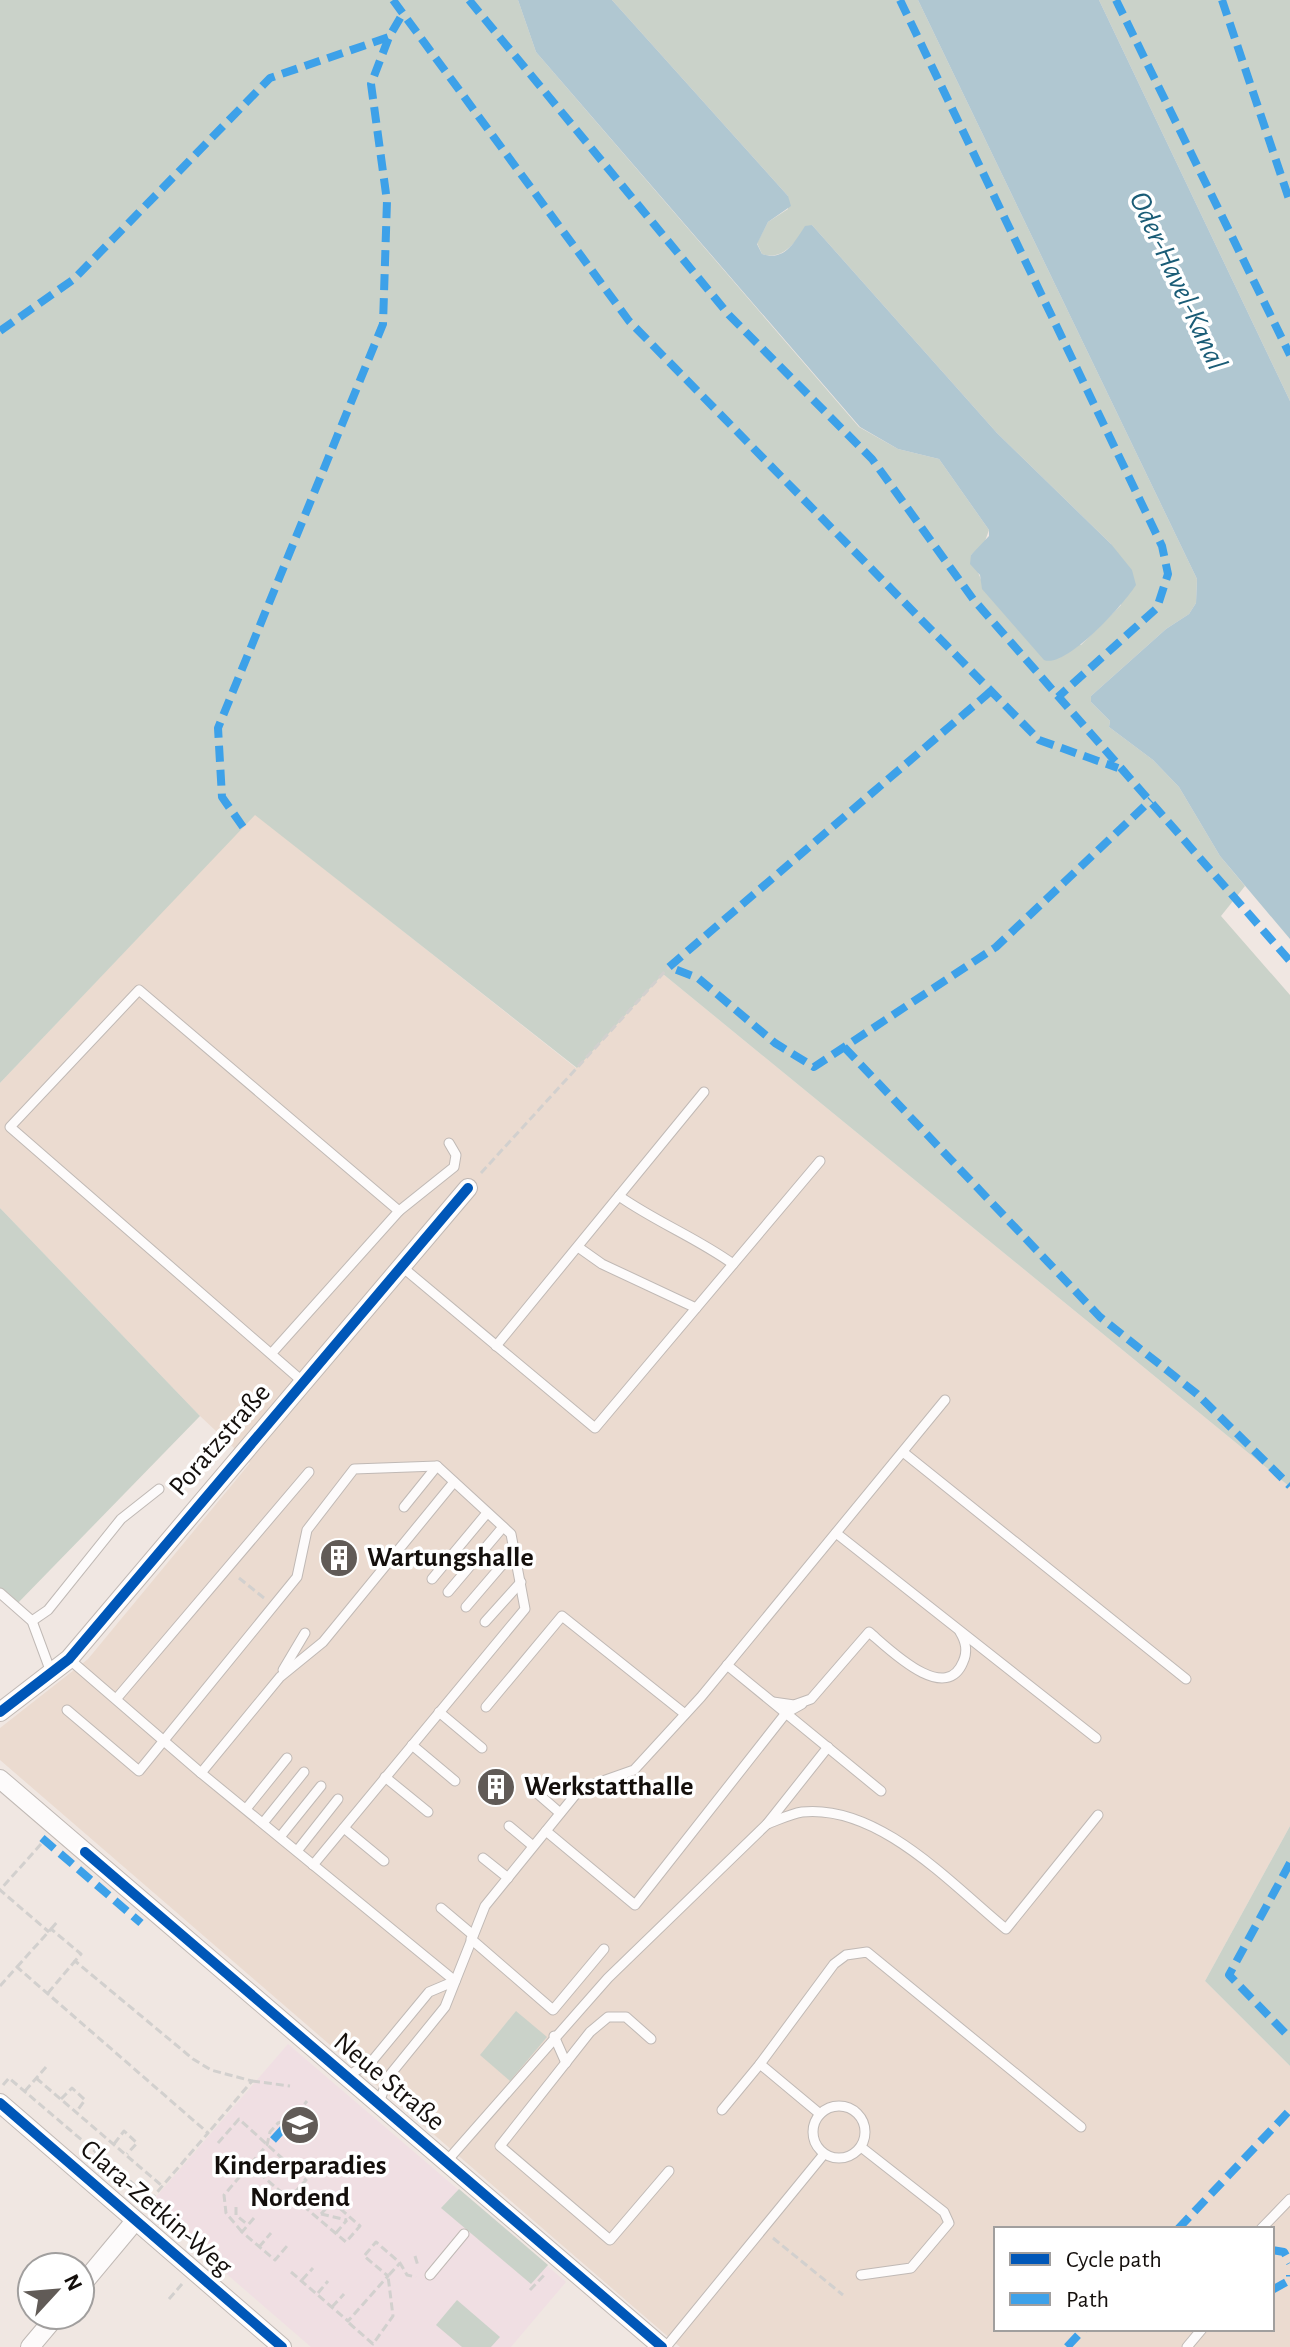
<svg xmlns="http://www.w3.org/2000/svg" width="1290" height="2347" viewBox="0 0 1290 2347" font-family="'Alegreya Sans',sans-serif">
<rect width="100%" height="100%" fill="#f0e7e2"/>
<!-- built -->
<path fill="#ebdbd0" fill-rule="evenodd" d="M255,814L576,1068L663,974L1290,1487V1826L1205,1981L1290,2066V2347H680L0,1760V1728L88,1659L250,1463L200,1416L0,1208V1083ZM996,2229H1272V2329H996Z"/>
<!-- education -->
<path fill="#f0dfe3" d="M288,2044L566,2282L511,2347H311L148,2206Z"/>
<!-- green -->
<g fill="#cad2c9">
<path d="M0,0H518L536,52L859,427L898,449L939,459L989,530L984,544L971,555L982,582L1081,645L1121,605L1111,544L997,433L812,225C796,236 787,262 762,254L757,243L768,222L788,209V196L612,0H918L1197,579L1196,603L1189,614L1166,629L1091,696V702L1110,721L1109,727L1153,760L1179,787L1220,856L1245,886L1221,916L1290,995V1487L663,974L577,1068L255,815L0,1083Z"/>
<path d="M1099,0H1290V401Z"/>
<path d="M0,1208L200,1416L15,1606L0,1593Z"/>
<path d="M1290,1826V2066L1205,1981Z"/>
<path d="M516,2011L547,2037L510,2081L480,2055Z"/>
<path d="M459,2189L548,2265L531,2284L441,2208Z"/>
<path d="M457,2300L500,2337L491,2347H462L436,2325Z"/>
</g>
<!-- water -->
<g fill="#b0c7d1">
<path d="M518,0H612L788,196L791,206L768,222L757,244L762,254C785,262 795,241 805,226L812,225L997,433L1111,544L1132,570L1136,585C1124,604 1066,669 1044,660L982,589L980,575L970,564L971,555L989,536V530L939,459L898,449L860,427L536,52Z"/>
<path d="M918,0H1099L1290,401V939L1220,856L1179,787L1153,760L1109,727L1110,721L1091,702V696L1166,629L1189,614L1196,603L1197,579Z"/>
</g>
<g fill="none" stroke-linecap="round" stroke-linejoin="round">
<defs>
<g id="lane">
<path d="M619,1196C656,1222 697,1238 733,1264"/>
<path d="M399,1211L454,1167L456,1155L449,1143"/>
<path d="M578,1247L602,1264L696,1308"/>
<path d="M401,1266L595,1428L820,1161"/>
<path d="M496,1346L704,1092"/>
<path d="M271,1354L399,1211L139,990L10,1127L271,1354L302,1381"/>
<path d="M903,1452L1186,1679"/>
<path d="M404,1507L437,1466"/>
<path d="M836,1533L1096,1738"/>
<path d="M432,1579L487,1513"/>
<path d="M448,1592L503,1527"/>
<path d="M0,1593L32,1621L52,1675"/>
<path d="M466,1607L514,1551"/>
<path d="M32,1621L48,1610L121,1519L159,1489"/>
<path d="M485,1622L521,1582"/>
<path d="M69,1659L201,1773L455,1981"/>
<path d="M727,1665L881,1791"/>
<path d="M283,1670L305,1633"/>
<path d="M117,1698L309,1472"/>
<path d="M773,1702L794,1705L811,1699L869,1632C887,1647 945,1706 963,1662C968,1651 966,1642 960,1632"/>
<path d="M486,1707L562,1616L685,1714"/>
<path d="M67,1710L139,1771L297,1577L307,1530L354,1469L437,1466L511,1534L525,1609L313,1865"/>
<path d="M439,1712L482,1748"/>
<path d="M412,1745L455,1781"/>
<path d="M201,1773L280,1677L323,1642L454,1482"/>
<path d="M385,1777L428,1812"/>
<path d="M537,1793L560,1813"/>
<path d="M246,1809L287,1758"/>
<path d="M263,1823L304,1772"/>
<path d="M767,1824C778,1820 790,1814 802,1812C879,1804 951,1884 1006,1929L1098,1815"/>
<path d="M509,1826L533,1846"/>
<path d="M344,1828L384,1861"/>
<path d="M546,1831L635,1905L786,1713L802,1704"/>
<path d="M280,1837L321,1786"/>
<path d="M297,1851L338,1799"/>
<path d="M483,1858L508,1878"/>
<path d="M441,1908L473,1935"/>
<path d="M471,1939L553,2010L604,1949"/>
<path d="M554,2036L566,2063"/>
<path d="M651,2039L626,2017H608L590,2032L500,2146L610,2240L669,2171"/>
<path d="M760,2064L834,1964L846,1955L867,1952L1081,2127"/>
<path d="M346,2077L372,2061L429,1992L455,1981"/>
<path d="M378,2105L389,2076L445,2007L485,1906L580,1789L634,1770L701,1697L945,1400"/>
<circle cx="839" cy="2132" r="26"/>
<path d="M722,2110L760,2064L820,2114"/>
<path d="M446,2162L608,1978L767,1824L828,1747"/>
<path d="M1261,2229L1290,2199"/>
<path d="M430,2275L464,2234"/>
<path d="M861,2275L911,2268L949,2223L944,2212L861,2147"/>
<path d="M666,2347L824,2154"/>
<path d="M1187,2347L1202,2329"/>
</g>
<g id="street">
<path d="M0,1712L69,1659L468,1188"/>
<path d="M0,1779L662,2347"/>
<path d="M0,2103L282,2347"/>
<path d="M80,2287L135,2221"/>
<path d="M30,2347L57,2315"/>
</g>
</defs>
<!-- lane casing -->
<use href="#lane" stroke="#c0b9b5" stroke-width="11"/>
<!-- street casing -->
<use href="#street" stroke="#c0b9b5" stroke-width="20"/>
<!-- path -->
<g stroke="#d2d0ce" stroke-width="3" stroke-dasharray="8 4" stroke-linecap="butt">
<path d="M481,1173L669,967"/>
<path d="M239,1578L264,1598"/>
<path d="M41,1844L0,1890L49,1932"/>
<path d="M51,1929L58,1921"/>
<path d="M17,1967L51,1929L81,1954L75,1961L193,2059L211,2070L252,2081L208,2133"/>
<path d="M0,1986L17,1967L208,2133L146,2205"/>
<path d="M48,1993L75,1961"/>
<path d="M36,2078L161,2185"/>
<path d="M252,2081L290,2086"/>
<path d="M3,2085L9,2078L151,2199"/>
<path d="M25,2091L46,2067"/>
<path d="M61,2099L72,2088L85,2100L77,2111"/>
<path d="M218,2143L239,2119L306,2180L289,2199L250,2165"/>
<path d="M114,2144L124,2131L137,2143L127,2154"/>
<path d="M322,2193L360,2226L346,2242L307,2209Z"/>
<path d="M236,2207V2215L248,2225"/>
<path d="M321,2214L347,2220"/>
<path d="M321,2214L332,2202"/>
<path d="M254,2218L242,2232L275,2260L287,2246"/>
<path d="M242,2232L226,2213L224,2195L267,2145L270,2132L278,2123L293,2118L307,2101"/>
<path d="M336,2233L347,2220"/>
<path d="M773,2238L843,2295"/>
<path d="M259,2247L271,2233"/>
<path d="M415,2256L418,2266"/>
<path d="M291,2272L348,2321L388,2276L364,2256L376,2242L400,2263L407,2275L416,2277"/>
<path d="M302,2280L313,2268"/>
<path d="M530,2290L546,2273"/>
<path d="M318,2293L328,2281"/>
<path d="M169,2299L182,2284"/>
<path d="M332,2307L344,2294"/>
<path d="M349,2323L373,2344L393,2316L388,2276L400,2263"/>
</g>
<!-- lane -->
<use href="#lane" stroke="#fdfbfb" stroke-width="9"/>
<!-- street -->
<use href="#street" stroke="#fdfbfb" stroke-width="18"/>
<!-- quiet -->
<g stroke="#3da1e9" stroke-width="8" stroke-dasharray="16 8" stroke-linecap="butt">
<path d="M393,0L629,321L1039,740L1118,768"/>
<path d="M469,0L729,315L872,459L973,599L1290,961"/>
<path d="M900,0L1162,546L1168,574L1157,608L1058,697"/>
<path d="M1116,0L1290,355"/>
<path d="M1222,0L1290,202"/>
<path d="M0,331L74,279L270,78L389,37"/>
<path d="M991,691L669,967L698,978L775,1043L814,1067L996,947L1151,800"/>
<path d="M243,827L222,797L218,728L383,324L387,201L371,84L389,37L403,13"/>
<path d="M844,1047L1100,1317L1197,1394L1290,1486"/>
<path d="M42,1838L141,1923"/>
<path d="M1290,1863L1229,1975L1290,2038"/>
<path d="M273,2140L293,2118"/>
<path d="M1178,2229L1290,2110"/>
<path d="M1272,2250L1284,2252L1290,2263"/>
<path d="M1272,2290L1290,2280V2275"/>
<path d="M1067,2347L1084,2329"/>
</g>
<defs>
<g id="cycleway">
<path d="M0,1712L69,1659L468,1188"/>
<path d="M85,1852L662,2347"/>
<path d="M0,2103L282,2347"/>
</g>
</defs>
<!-- cycleway casing -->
<use href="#cycleway" stroke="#fff" stroke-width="15"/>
<!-- cycleway -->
<use href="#cycleway" stroke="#0057b8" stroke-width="10"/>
</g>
<!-- icons -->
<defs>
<symbol id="building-disc" viewBox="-11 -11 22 22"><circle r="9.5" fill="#615b57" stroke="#fff"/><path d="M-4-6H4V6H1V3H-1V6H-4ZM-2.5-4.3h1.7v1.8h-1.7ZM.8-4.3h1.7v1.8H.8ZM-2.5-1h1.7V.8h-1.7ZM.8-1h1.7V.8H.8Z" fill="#fff"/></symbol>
<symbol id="school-disc" viewBox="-11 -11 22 22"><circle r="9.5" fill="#615b57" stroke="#fff"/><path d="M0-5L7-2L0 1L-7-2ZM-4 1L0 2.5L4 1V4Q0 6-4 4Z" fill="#fff"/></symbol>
</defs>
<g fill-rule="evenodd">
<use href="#building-disc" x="317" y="1536" width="44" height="44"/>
<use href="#building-disc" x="474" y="1765" width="44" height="44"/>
<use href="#school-disc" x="278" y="2103" width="44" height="44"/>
</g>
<g text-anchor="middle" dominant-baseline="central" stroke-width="7" stroke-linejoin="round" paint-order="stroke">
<!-- street labels -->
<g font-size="28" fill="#140f0c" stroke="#fff">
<text transform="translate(220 1440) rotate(-49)">Poratzstraße</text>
<text transform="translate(389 2082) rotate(40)">Neue Straße</text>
<text transform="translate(156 2208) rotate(41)">Clara-Zetkin-Weg</text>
</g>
<!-- poi labels -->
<g font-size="28" font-weight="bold" fill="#140f0c" stroke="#fff" text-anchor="start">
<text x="367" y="1558">Wartungshalle</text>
<text x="524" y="1787">Werkstatthalle</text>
<text x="300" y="2166" text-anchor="middle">Kinderparadies<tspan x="300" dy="32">Nordend</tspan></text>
</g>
<!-- water labels -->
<g font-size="30" font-style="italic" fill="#1a5c76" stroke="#fff">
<text transform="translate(1178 281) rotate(65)">Oder-Havel-Kanal</text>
</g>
</g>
<!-- legend -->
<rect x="994" y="2227" width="280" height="104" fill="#ffffff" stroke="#a19f9e" stroke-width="2"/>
<rect x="1010" y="2253" width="40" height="12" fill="#0057b8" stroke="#a19f9e" stroke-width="2"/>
<text x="1066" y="2267" font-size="24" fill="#140f0c">Cycle path</text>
<rect x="1010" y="2293" width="40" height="12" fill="#3da1e9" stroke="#a19f9e" stroke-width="2"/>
<text x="1066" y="2307" font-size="24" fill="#140f0c">Path</text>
<!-- north arrow -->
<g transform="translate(56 2291) rotate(64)"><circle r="38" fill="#ffffff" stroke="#a19f9e" stroke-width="2"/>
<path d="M0-6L14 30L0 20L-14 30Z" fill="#615b57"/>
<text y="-12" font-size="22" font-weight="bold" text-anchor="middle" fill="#140f0c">N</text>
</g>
</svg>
